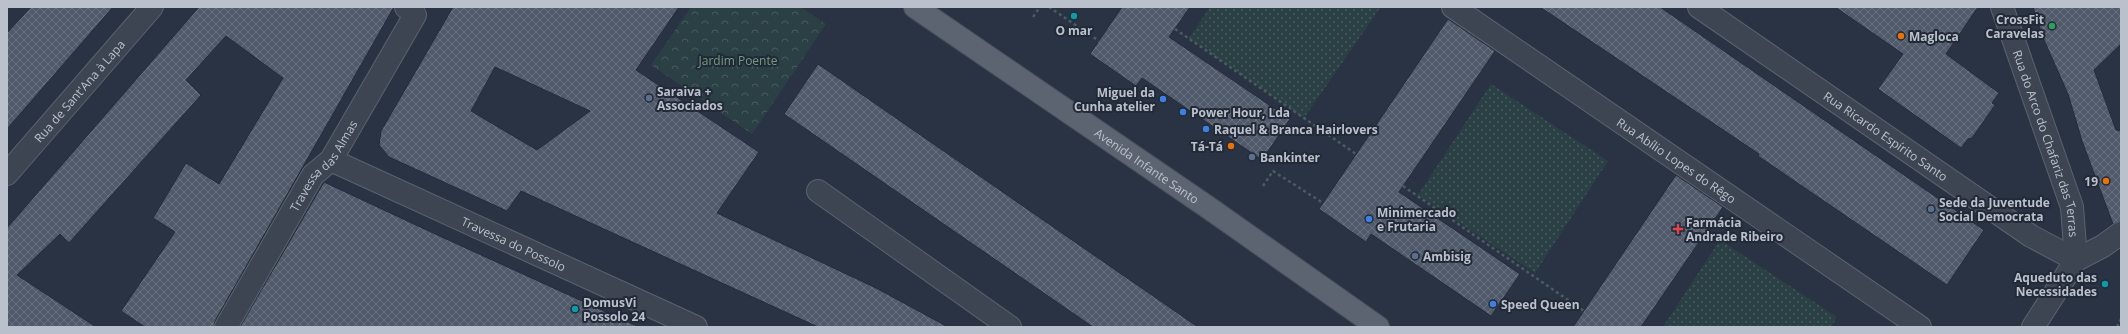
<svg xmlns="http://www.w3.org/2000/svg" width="2128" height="334" viewBox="0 0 2128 334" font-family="'Open Sans',sans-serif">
<defs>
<pattern id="grass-dots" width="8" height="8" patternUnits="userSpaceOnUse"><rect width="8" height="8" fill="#2b4044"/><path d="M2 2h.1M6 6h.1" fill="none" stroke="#485a5e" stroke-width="1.8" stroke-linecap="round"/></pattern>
<pattern id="park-crowns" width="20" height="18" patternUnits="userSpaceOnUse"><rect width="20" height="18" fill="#2b4044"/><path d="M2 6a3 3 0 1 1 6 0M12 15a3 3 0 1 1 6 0" fill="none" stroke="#485a5e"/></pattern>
<pattern id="building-cross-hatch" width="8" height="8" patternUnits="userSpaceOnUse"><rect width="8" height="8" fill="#505a6b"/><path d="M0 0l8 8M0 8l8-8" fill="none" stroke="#67707f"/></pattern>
</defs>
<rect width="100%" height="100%" fill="#293343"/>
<!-- grass -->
<g fill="url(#grass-dots)">
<path d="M1210,7H1379L1380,8L1304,118L1189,38Z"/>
<path d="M1491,84L1608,161L1535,273L1418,195Z"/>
<path d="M1720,240L1837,317L1831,327H1663Z"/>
</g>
<!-- park -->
<path fill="url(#park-crowns)" d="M691,7H801L826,24L752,134L651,65Z"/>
<!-- building -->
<g fill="url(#building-cross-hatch)" stroke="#242c3a" fill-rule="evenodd">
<path d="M31,7H113L7,129V33Z"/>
<path d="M199,7H394L215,321L214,327H145L121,311L175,232L153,218L186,163L219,184L283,78L226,36L186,80L201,95L69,243L60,234L17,275L96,327H7V228Z"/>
<path d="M453,7H679L636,70L759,152L717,213L876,288L948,327H818L521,191L507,211L389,157L379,145L381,131ZM495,67L590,111L537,150L471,111Z"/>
<path d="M1122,7H1190L1169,37L1290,119L1262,160L1142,78L1136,86L1090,54Z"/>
<path d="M1540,7H1660L1984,230L1947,285L1758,156L1759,154Z"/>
<path d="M1835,7H1978L1946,54L1999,93L1992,103L1995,105L1972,138L1968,139L1961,148L1878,89L1903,54Z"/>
<path d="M2033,7H2121V44L2094,70L2116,130L2121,131V221L2113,224L2082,141L2068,94L2044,40Z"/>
<path d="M1448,19L1495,51L1399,192L1520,274L1491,316L1371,234L1366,242L1319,209Z"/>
<path d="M818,64L1046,222L1198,327H1093L784,114Z"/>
<path d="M1676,175L1723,207L1641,327H1573Z"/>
<path d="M324,182L433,233L639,327H240Z"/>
</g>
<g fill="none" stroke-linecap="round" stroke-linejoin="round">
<defs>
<g id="minor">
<path id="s1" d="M1453,7L1920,327"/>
<path id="s2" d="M1699,7L2031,236L2076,260"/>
<path id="s3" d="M2002,7L2072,207L2076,260"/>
<path id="s4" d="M331,160L696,327"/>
<path id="s5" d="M7,174L152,7"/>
<path d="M818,191L1010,327"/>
<path id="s6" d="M226,327L313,175L331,160L415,15L406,7"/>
<path d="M2033,327L2076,260L2103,246L2121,233"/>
</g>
<g id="major">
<path id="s7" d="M915,7L1209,208L1378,327"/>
</g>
</defs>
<!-- minor casing -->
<use href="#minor" stroke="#5c6370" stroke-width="24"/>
<!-- major casing -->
<use href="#major" stroke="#474e5c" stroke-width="24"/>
<!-- path -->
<g stroke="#495d60" stroke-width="2.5" stroke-dasharray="3 3" stroke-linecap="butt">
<path d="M1049,7L1099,41"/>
<path d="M1033,17L1040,7"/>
<path d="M1175,29L1356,154"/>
<path d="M1263,186L1273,171L1323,203"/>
<path d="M1403,186L1584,311"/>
<path d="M2117,327L2121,319"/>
</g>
<!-- minor -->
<use href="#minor" stroke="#3d4553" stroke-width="22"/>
<!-- major -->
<use href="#major" stroke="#5c6472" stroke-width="22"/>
</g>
<!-- markers -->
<g fill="#0f9aa8" stroke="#222a38" stroke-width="1.5">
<circle cx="1074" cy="16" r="4"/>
<circle cx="2105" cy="284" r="4"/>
<circle cx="575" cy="309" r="4"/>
</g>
<circle fill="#2e9e5b" stroke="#222a38" stroke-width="1.5" cx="2052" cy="26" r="4"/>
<g fill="#e8710a" stroke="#222a38" stroke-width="1.5">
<circle cx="1901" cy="36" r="4"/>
<circle cx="1231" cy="146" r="4"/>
<circle cx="2106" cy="181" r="4"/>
</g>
<g fill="#5c6f8a" stroke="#222a38" stroke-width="1.5">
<circle cx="649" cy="98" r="4"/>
<circle cx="1252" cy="157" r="4"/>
<circle cx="1931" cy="209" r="4"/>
<circle cx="1415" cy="256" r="4"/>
</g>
<g fill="#3f7fe0" stroke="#222a38" stroke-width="1.5">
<circle cx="1163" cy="99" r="4"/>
<circle cx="1183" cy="112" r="4"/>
<circle cx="1206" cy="129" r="4"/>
<circle cx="1369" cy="219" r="4"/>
<circle cx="1493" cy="304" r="4"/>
</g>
<path fill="#e0444e" stroke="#222a38" stroke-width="1.5" d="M1676 223h4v4h4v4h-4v4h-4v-4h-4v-4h4z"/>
<g text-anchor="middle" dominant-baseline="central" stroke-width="4" stroke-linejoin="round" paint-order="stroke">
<!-- poi labels -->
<g font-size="12" font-weight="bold" fill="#bbc1cc" stroke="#222a38" text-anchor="start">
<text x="2044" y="19" text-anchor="end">CrossFit<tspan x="2044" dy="14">Caravelas</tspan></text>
<text x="1074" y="30" text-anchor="middle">O mar</text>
<text x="1909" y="36">Magloca</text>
<text x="657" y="91">Saraiva +<tspan x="657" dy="14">Associados</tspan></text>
<text x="1155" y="92" text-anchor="end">Miguel da<tspan x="1155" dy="14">Cunha atelier</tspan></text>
<text x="1191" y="112">Power Hour, Lda</text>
<text x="1214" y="129">Raquel &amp; Branca Hairlovers</text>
<text x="1223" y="146" text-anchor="end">Tá-Tá</text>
<text x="1260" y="157">Bankinter</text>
<text x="2098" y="181" text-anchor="end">19</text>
<text x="1939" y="202">Sede da Juventude<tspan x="1939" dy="14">Social Democrata</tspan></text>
<text x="1377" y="212">Minimercado<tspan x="1377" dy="14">e Frutaria</tspan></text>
<text x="1686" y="222">Farmácia<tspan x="1686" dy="14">Andrade Ribeiro</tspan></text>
<text x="1423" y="256">Ambisig</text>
<text x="2097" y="277" text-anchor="end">Aqueduto das<tspan x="2097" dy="14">Necessidades</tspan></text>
<text x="583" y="302">DomusVi<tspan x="583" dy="14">Possolo 24</tspan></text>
<text x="1501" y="304">Speed Queen</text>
</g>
<!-- park labels -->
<g font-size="12" fill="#739c7e" stroke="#222a38">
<text x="738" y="60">Jardim Poente</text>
</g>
<!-- street labels -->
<g font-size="12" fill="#bbc1cc" stroke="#222a38">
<text stroke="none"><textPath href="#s5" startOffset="110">Rua de Sant'Ana à Lapa</textPath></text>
<text stroke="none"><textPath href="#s2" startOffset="227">Rua Ricardo Espírito Santo</textPath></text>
<text stroke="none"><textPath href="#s3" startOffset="144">Rua do Arco do Chafariz das Terras</textPath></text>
<text stroke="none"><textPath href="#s1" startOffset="271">Rua Abílio Lopes do Rêgo</textPath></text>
<text stroke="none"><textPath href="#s6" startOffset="189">Travessa das Almas</textPath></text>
<text stroke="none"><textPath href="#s7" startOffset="281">Avenida Infante Santo</textPath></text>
<text stroke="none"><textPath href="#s4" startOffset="201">Travessa do Possolo</textPath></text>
</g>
</g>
<!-- border -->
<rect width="2128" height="334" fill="none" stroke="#bbc1cc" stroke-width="16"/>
</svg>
